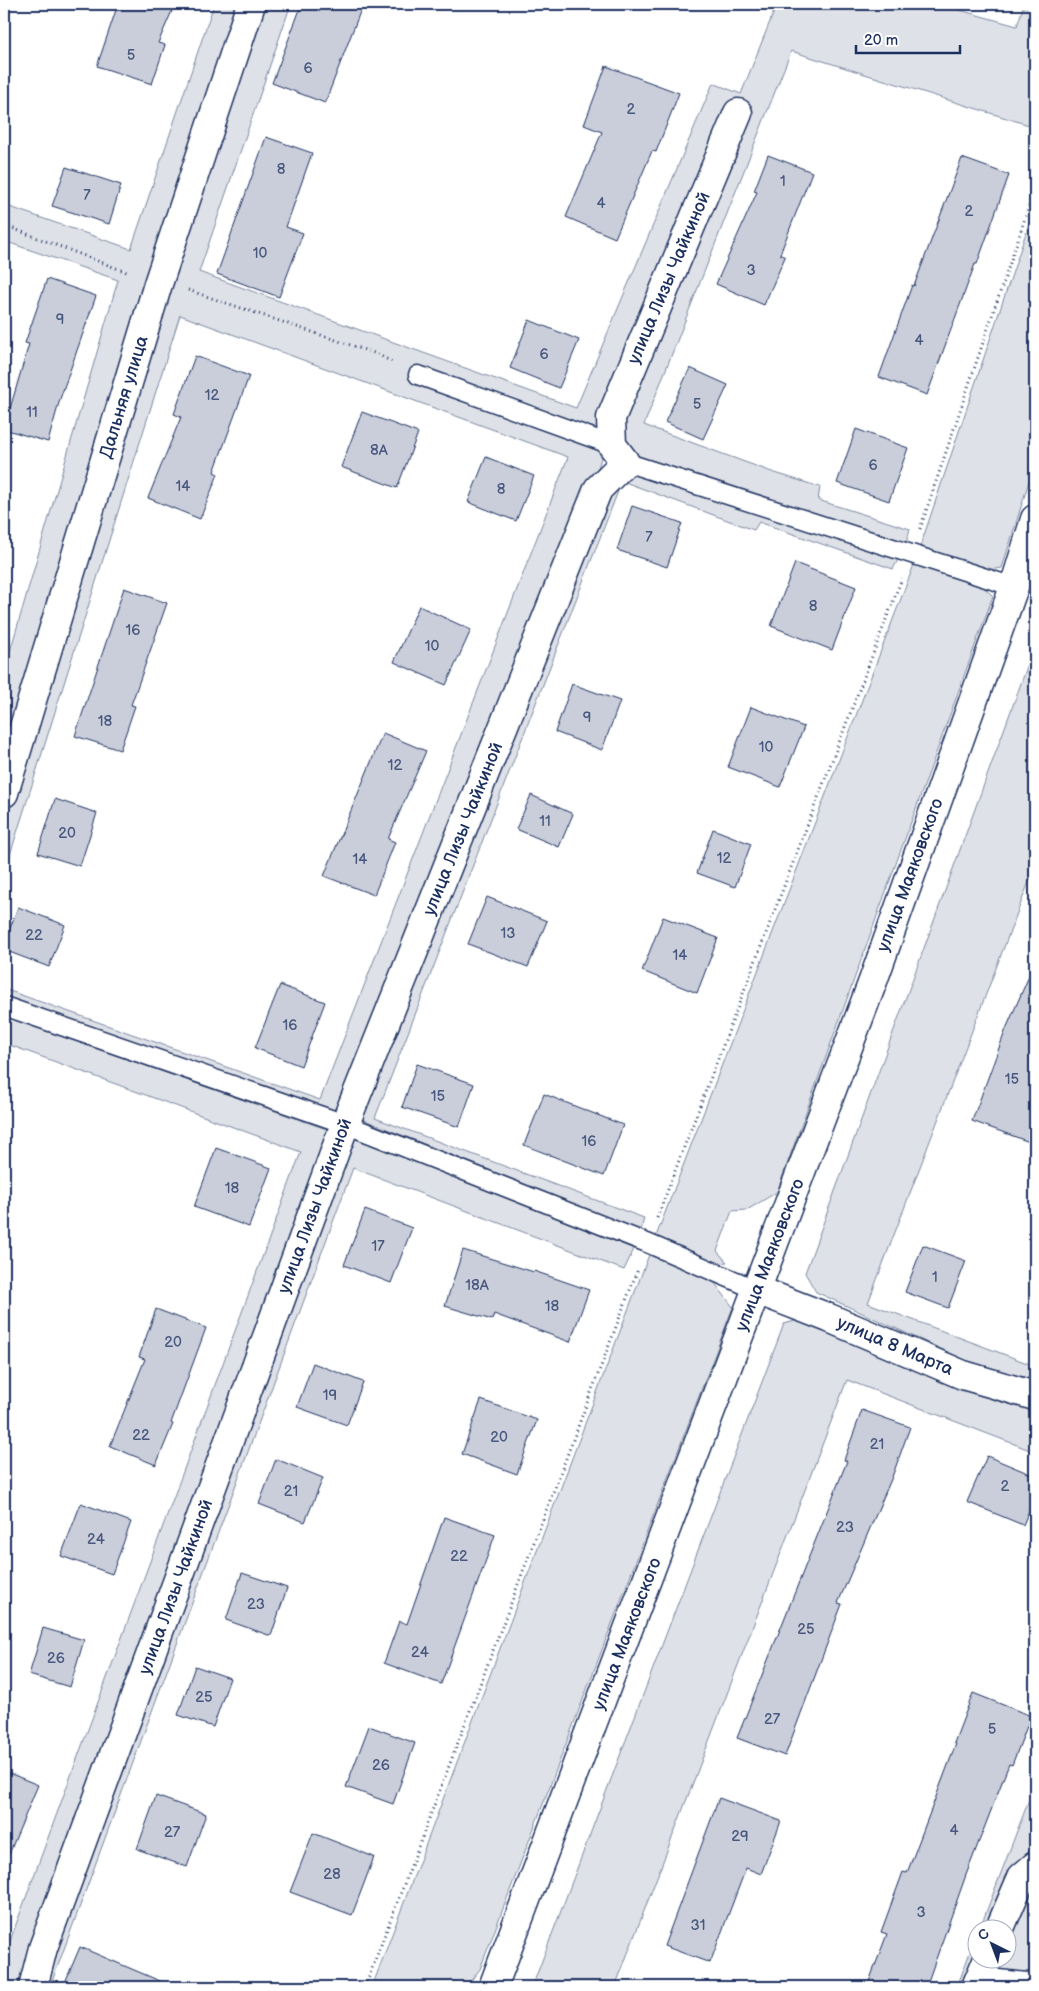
<svg xmlns="http://www.w3.org/2000/svg" width="1039" height="1991" viewBox="0 0 1039 1991" font-family="'Balsamiq Sans',sans-serif">
<rect width="100%" height="100%" fill="#fff"/>
<filter id="ink" filterUnits="userSpaceOnUse"><feTurbulence type="fractalNoise" baseFrequency=".02" numOctaves="2"/><feDisplacementMap in="SourceGraphic" scale="10" xChannelSelector="R" yChannelSelector="G"/><feConvolveMatrix kernelMatrix="1 2 1 2 8 2 1 2 1" color-interpolation-filters="sRGB"/></filter>
<g filter="url(#ink)">
<!-- green -->
<g fill="#dee1e7" stroke="#7c88a2">
<path d="M214,4H241L4,763V672L118,280L4,241V205L131,249Z"/>
<path d="M258,4H291L199,272L576,408L713,83L741,94L777,4H938L1017,26L1024,4H1035V127L791,51L644,425L772,472L820,487L818,500L910,529L906,544L634,455L603,450L599,465L339,1112L4,998V989L320,1100L568,457L180,315L4,874V821L158,307Z"/>
<path d="M1035,206V462L1002,568L983,571L919,550Z"/>
<path d="M628,471L899,558L893,569L759,522L754,530L622,481L375,1118L644,1218L641,1231L357,1117L604,494Z"/>
<path d="M915,562L979,583L993,596L777,1192L747,1210L732,1211L717,1251L727,1262L718,1263L655,1239Z"/>
<path d="M1035,645V866L868,1303L1035,1366V1380L974,1364L816,1292L805,1273Z"/>
<path d="M4,1016L332,1131L23,1987H4V1957L301,1152L4,1043Z"/>
<path d="M350,1135L634,1249L624,1270L353,1168L50,1987H40Z"/>
<path d="M650,1252L711,1278L733,1307L480,1969L466,1987H372Z"/>
<path d="M802,1319L1035,1409V1452L847,1380L615,1987H532L784,1324Z"/>
<path d="M1035,1784V1855L993,1928H980Z"/>
<path d="M1035,1877V1979L992,1973L998,1959L1006,1958L1007,1937Z"/>
<path d="M976,1936V1958L969,1987H957Z"/>
</g>
<!-- building -->
<g fill="#caceda" stroke="#1b2f5e">
<path d="M118,4H175L158,43L165,45L152,84L97,66Z"/>
<path d="M302,4H363L325,103L272,83Z"/>
<path d="M606,66L679,93L656,152L652,151L615,238L566,217L602,132L584,125Z"/>
<path d="M266,137L312,153L286,227L303,233L279,297L217,274Z"/>
<path d="M768,155L812,172L780,254L785,257L764,305L716,284L757,192L754,191Z"/>
<path d="M962,158L1009,175L977,264H975L927,395L879,377L912,285L914,286Z"/>
<path d="M66,167L121,185L109,224L52,206Z"/>
<path d="M47,279L96,296L60,399L48,442L4,429L29,344L25,343Z"/>
<path d="M529,320L579,340L559,388L510,368Z"/>
<path d="M195,356L249,376L214,472L218,474L200,519L148,498L181,417L174,414Z"/>
<path d="M690,368L728,385L703,439L665,422Z"/>
<path d="M362,412L418,433L397,488L341,467Z"/>
<path d="M856,429L908,448L889,501L837,483Z"/>
<path d="M486,457L534,476L516,521L468,502Z"/>
<path d="M632,506L682,523L667,567L617,550Z"/>
<path d="M795,563L856,587L832,650L771,626Z"/>
<path d="M124,588L167,603L131,705L135,706L120,750L75,736Z"/>
<path d="M419,606L471,630L446,685L394,662Z"/>
<path d="M572,684L620,701L602,750L555,732Z"/>
<path d="M751,707L804,727L780,787L728,767Z"/>
<path d="M383,733L426,751L388,839L395,842L374,895L324,876Z"/>
<path d="M531,795L573,814L559,847L516,829Z"/>
<path d="M55,799L97,813L80,866L38,853Z"/>
<path d="M713,829L751,844L735,887L697,873Z"/>
<path d="M487,897L547,921L528,967L468,944Z"/>
<path d="M18,907L65,925L49,967L4,950V944Z"/>
<path d="M663,917L718,938L697,993L642,971Z"/>
<path d="M1035,962V1144L972,1121L1006,1029Z"/>
<path d="M280,985L325,1002L301,1066L255,1048Z"/>
<path d="M417,1064L474,1084L459,1127L402,1107Z"/>
<path d="M544,1094L623,1125L604,1176L524,1145Z"/>
<path d="M216,1148L271,1168L249,1227L194,1207Z"/>
<path d="M365,1210L412,1228L391,1283L344,1265Z"/>
<path d="M923,1245L966,1261L948,1308L905,1292Z"/>
<path d="M463,1250L534,1272V1271L589,1290L570,1342L494,1314L492,1320L445,1306Z"/>
<path d="M156,1309L206,1328L171,1423L173,1424L156,1465L110,1446L145,1359L139,1357Z"/>
<path d="M313,1363L363,1382L347,1425L297,1407Z"/>
<path d="M481,1400L537,1420L517,1474L462,1454Z"/>
<path d="M862,1410L910,1427L892,1477L838,1603L842,1604L785,1756L737,1738L847,1461L844,1460Z"/>
<path d="M987,1456L1035,1476V1496L1023,1525L967,1502Z"/>
<path d="M276,1459L323,1478L305,1522L259,1504Z"/>
<path d="M81,1503L131,1522L112,1574L61,1556Z"/>
<path d="M444,1517L495,1535L441,1684L384,1663L399,1621L407,1624Z"/>
<path d="M242,1573L287,1588L271,1636L226,1620Z"/>
<path d="M43,1628L84,1640L70,1687L29,1675Z"/>
<path d="M195,1666L230,1678L213,1727L178,1715Z"/>
<path d="M973,1693L1031,1716L1012,1765L1009,1764L966,1875L926,1987H867L887,1934L881,1932L903,1872L907,1873L956,1744L954,1743Z"/>
<path d="M369,1726L415,1743L393,1804L346,1787Z"/>
<path d="M4,1771L38,1785L4,1866Z"/>
<path d="M156,1796L206,1814L187,1867L137,1849Z"/>
<path d="M719,1798L781,1821L761,1874L746,1868L710,1963L664,1946Z"/>
<path d="M313,1833L374,1857L352,1915L290,1892Z"/>
<path d="M80,1947L174,1987H63Z"/>
</g>
<g fill="none" stroke-linecap="round" stroke-linejoin="round">
<defs>
<g id="service">
<path d="M418,375L612,445"/>
<path d="M625,462L1014,587"/>
<path d="M4,1006L345,1124L647,1243L757,1290"/>
</g>
<g id="minor">
<path d="M4,793L158,284L251,4"/>
<path d="M757,1290L829,1318L963,1375L1035,1396"/>
<path d="M1000,1928L1022,1877L1035,1866"/>
<path d="M978,1982L988,1958"/>
<path d="M33,1987L43,1948L345,1124L598,489L625,462L612,445L611,418L738,113"/>
<path d="M976,1987L978,1982L1027,1987"/>
</g>
<path id="secondary" d="M493,1987L873,981L1014,587L1035,519"/>
</defs>
<!-- service casing -->
<use href="#service" stroke="#1b2f5e" stroke-width="21"/>
<!-- minor casing -->
<use href="#minor" stroke="#1b2f5e" stroke-width="31"/>
<!-- secondary casing -->
<use href="#secondary" stroke="#1b2f5e" stroke-width="31"/>
<!-- path -->
<g stroke="#1b2f5e" stroke-width="3" stroke-dasharray="1 4" stroke-linecap="butt">
<path d="M4,225L129,273"/>
<path d="M188,290L377,354L394,363"/>
<path d="M920,529L1035,189"/>
<path d="M657,1218L902,578"/>
<path d="M365,1987L638,1269"/>
</g>
<!-- service -->
<use href="#service" stroke="#fff" stroke-width="18"/>
<!-- minor -->
<use href="#minor" stroke="#fff" stroke-width="28"/>
<!-- secondary -->
<use href="#secondary" stroke="#fff" stroke-width="28"/>
</g>
</g>
<g text-anchor="middle" dominant-baseline="central" stroke-width="5" stroke-linejoin="round" paint-order="stroke">
<!-- number labels -->
<g font-size="15" fill="#47577d">
<text x="131" y="55">5</text>
<text x="308" y="68">6</text>
<text x="631" y="109">2</text>
<text x="281" y="169">8</text>
<text x="783" y="181">1</text>
<text x="87" y="195">7</text>
<text x="601" y="203">4</text>
<text x="969" y="211">2</text>
<text x="260" y="253">10</text>
<text x="751" y="270">3</text>
<text x="60" y="319">9</text>
<text x="919" y="340">4</text>
<text x="544" y="354">6</text>
<text x="212" y="395">12</text>
<text x="697" y="404">5</text>
<text x="32" y="412">11</text>
<text x="379" y="450">8А</text>
<text x="873" y="465">6</text>
<text x="183" y="486">14</text>
<text x="501" y="489">8</text>
<text x="649" y="537">7</text>
<text x="813" y="606">8</text>
<text x="133" y="630">16</text>
<text x="432" y="646">10</text>
<text x="587" y="717">9</text>
<text x="105" y="721">18</text>
<text x="766" y="747">10</text>
<text x="395" y="765">12</text>
<text x="545" y="821">11</text>
<text x="67" y="833">20</text>
<text x="724" y="858">12</text>
<text x="360" y="859">14</text>
<text x="508" y="933">13</text>
<text x="34" y="935">22</text>
<text x="680" y="955">14</text>
<text x="290" y="1025">16</text>
<text x="1012" y="1079">15</text>
<text x="438" y="1096">15</text>
<text x="589" y="1141">16</text>
<text x="232" y="1188">18</text>
<text x="378" y="1246">17</text>
<text x="935" y="1277">1</text>
<text x="477" y="1285">18А</text>
<text x="552" y="1306">18</text>
<text x="173" y="1342">20</text>
<text x="330" y="1395">19</text>
<text x="141" y="1435">22</text>
<text x="499" y="1437">20</text>
<text x="877" y="1444">21</text>
<text x="1005" y="1486">2</text>
<text x="291" y="1491">21</text>
<text x="845" y="1527">23</text>
<text x="96" y="1539">24</text>
<text x="459" y="1556">22</text>
<text x="256" y="1604">23</text>
<text x="806" y="1629">25</text>
<text x="420" y="1652">24</text>
<text x="56" y="1658">26</text>
<text x="204" y="1697">25</text>
<text x="772" y="1719">27</text>
<text x="992" y="1729">5</text>
<text x="381" y="1765">26</text>
<text x="954" y="1830">4</text>
<text x="172" y="1832">27</text>
<text x="740" y="1836">29</text>
<text x="332" y="1874">28</text>
<text x="921" y="1912">3</text>
<text x="698" y="1925">31</text>
</g>
<!-- street labels -->
<g font-size="18" fill="#1b2f5e" stroke="#fff">
<text transform="translate(669 278) rotate(-67)">улица Лизы Чайкиной</text>
<text transform="translate(124 397) rotate(-73)">Дальняя улица</text>
<text transform="translate(463 829) rotate(-68)">улица Лизы Чайкиной</text>
<text transform="translate(910 875) rotate(-70)">улица Маяковского</text>
<text transform="translate(315 1206) rotate(-70)">улица Лизы Чайкиной</text>
<text transform="translate(770 1255) rotate(-69)">улица Маяковского</text>
<text transform="translate(895 1346) rotate(23)">улица 8 Марта</text>
<text transform="translate(176 1587) rotate(-70)">улица Лизы Чайкиной</text>
<text transform="translate(627 1634) rotate(-69)">улица Маяковского</text>
</g>
</g>
<!-- margin -->
<rect width="1039" height="1991" fill="none" stroke="#fff" stroke-width="20"/>
<rect x="10" y="10" width="1019" height="1971" fill="none" stroke="#1b2f5e" stroke-width="2" filter="url(#ink)"/>
<!-- north arrow -->
<g transform="translate(992 1944) rotate(318)"><circle r="24" fill="#ffffff" stroke="#a4acbf"/>
<path d="M0-4L9 19L0 12L-9 19Z" fill="#1b2f5e"/>
<text y="-8" font-size="14" font-weight="bold" text-anchor="middle" fill="#1b2f5e">С</text>
</g>
<!-- scale -->
<path d="M856 45v8h104v-8" fill="none" stroke="#1b2f5e" stroke-width="2.5"/>
<text x="864" y="45" font-size="15" fill="#1b2f5e" stroke="#ffffff" stroke-width="4" paint-order="stroke">20 m</text>
</svg>
